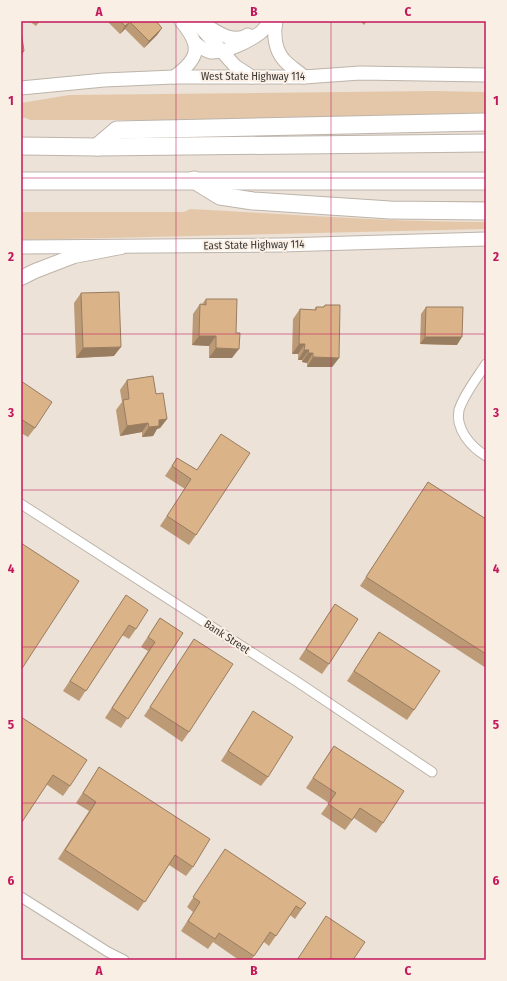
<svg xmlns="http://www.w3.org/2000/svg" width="507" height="981" viewBox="0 0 507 981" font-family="'Fira Sans Condensed',sans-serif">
<rect width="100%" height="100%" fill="#ece2d8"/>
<!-- green -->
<g fill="#e4c7a9">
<path d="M433,91L486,92V113L226,120H30L26,118H21V103L69,95Z"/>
<path d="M397,201H486V206L397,204Z"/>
<path d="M190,209C289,214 387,222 486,222V229L21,240V212H184Z"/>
</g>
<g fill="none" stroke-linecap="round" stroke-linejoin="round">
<defs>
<g id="minor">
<path d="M486,364C477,378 464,394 459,410C455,429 471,447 486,456"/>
<path d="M21,504L296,681L432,772"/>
<path d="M21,897L108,952L124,960"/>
</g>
<g id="secondary">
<path d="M195,21L235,66L252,77"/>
<path d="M276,21C273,34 275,50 284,60C289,66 298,71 304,77"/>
<path d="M201,22C214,30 232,45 248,35"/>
<path d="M195,43C200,47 205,51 211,52C226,53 249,41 260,33C264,30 267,25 270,21"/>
<path d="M174,77C200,58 202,46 181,21"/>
<path d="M21,88L104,80L174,77H304L360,73L486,75"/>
<path d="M21,247L282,245L486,239"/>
</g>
<path id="primary" d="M21,278L35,271L74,256L121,247"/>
<g id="motorway">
<path d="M21,146L97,147L486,143"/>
<path d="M97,147L117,130L486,122"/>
<path d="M194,180L220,196L253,201L390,210L486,211"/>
<path d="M21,181H486"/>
</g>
</defs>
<!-- minor casing -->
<use href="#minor" stroke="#bdb4aa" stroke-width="11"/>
<!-- secondary casing -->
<use href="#secondary" stroke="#bdb4aa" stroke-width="15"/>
<!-- primary casing -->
<use href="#primary" stroke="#bdb4aa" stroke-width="16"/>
<!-- motorway casing -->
<use href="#motorway" stroke="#bdb4aa" stroke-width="19"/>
<!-- minor -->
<use href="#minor" stroke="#fff" stroke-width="9"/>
<!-- secondary -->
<use href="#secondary" stroke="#fff" stroke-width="13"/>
<!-- primary -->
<use href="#primary" stroke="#fff" stroke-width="14"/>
<!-- motorway -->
<use href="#motorway" stroke="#fff" stroke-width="17"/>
</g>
<!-- wall -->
<g fill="#bc9a76">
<path d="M29,21H40L36,26Z"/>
<path d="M107,21H156L162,28L157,35L144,48L125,29L120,34Z"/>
<path d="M360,21H367L364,25Z"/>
<path d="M81,293L114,356L76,358L74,303Z"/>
<path d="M206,299L232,358H209V346L192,345L193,314L200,304H202Z"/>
<path d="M325,305L339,358L332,367H307V363L302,362V360H298V354H292L293,319L300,309L314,310L316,307H323Z"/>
<path d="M426,307L457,345L420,344L421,314Z"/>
<path d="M127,380L156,394L167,419L160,428L157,429L153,436L142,437V432L120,436L116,410L122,402L120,390Z"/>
<path d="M21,381L35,428L28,437L21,433Z"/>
<path d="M221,434L196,535L189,545L160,526L185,489L165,476L177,458L197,470Z"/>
<path d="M428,482L486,519V668L360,586Z"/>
<path d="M126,595L136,629L129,639L122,635L79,701L63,691Z"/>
<path d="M335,604L329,664L322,674L299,659Z"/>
<path d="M160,618L183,633L121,728L105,718L148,651L141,647Z"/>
<path d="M379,632L414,710L407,720L347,681Z"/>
<path d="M194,639L189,732L182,742L144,716Z"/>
<path d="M253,711L268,777L261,786L221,761Z"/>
<path d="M21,717L70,786L63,796L46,784L21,823Z"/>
<path d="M334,746L383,823L376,833L354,818L345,830L321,814L329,803L306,788Z"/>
<path d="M99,767L193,867L186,876L169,865L138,911L58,859L89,811L76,803Z"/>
<path d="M225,849L306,903L295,919L290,915L269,946L264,942L251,960H239L213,942L208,949L181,931L193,912L187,907Z"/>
</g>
<!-- shaded-wall -->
<g fill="#997d60">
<path d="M130,22L125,29L120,34L125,26Z"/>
<path d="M162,28L157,35L144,48L149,41Z"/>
<path d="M24,51L21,56V52Z"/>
<path d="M199,336H216L209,346L192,345Z"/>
<path d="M425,337H462L457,345L420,344Z"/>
<path d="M299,344H305L298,354H292Z"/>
<path d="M121,347L114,356L76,358L83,348Z"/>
<path d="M216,348L239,349L232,358H209Z"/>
<path d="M304,350H309L302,360H298Z"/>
<path d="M308,353H313L307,363L302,362Z"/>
<path d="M313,357L339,358L332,367H307Z"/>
<path d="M167,419L160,428L157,429L153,436L142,437L149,427L159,420Z"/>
<path d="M148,423L142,432L120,436L127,426Z"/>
</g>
<!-- building -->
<g fill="#dbb389" stroke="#997d60">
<path d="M120,21H156L162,28L149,41L130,22L125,26Z"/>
<path d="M21,31L24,51L21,52Z"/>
<path d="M119,292L121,347L83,348L81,293Z"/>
<path d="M206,299H237L236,333H240L239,349L216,348V336H199L200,304L206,305Z"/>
<path d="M325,305H340L339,358L313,357V353H308L309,350H304L305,344H299L300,309L316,310V307H324Z"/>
<path d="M426,307H463L462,337H425Z"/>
<path d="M153,376L156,394L163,393L167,419L159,420V426L149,427L148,423L127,426L123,400L129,399L127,380Z"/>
<path d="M21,381L52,402L35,428L21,419Z"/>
<path d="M221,434L250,453L196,535L167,516L191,479L172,466L177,458L197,470Z"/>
<path d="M428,482L486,519V654L366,577Z"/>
<path d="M21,543L79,581L21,670Z"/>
<path d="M126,595L148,610L136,629L129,625L86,691L70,681Z"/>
<path d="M335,604L358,619L329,664L306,649Z"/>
<path d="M160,618L183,633L128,719L112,708L155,642L148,637Z"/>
<path d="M379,632L440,671L414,710L354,671Z"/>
<path d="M194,639L233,664L189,732L150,707Z"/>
<path d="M253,711L293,737L268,777L228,751Z"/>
<path d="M21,717L87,760L70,786L53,775L22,822H21Z"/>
<path d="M334,746L404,791L383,823L360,808L352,820L328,804L336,793L313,778Z"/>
<path d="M99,767L210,839L193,867L175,855L145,902L65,850L96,802L83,793Z"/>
<path d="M225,849L306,903L301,909L296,906L276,936L270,932L254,956L219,933L215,939L188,921L200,902L193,897Z"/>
<path d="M326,916L365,942L353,960H297Z"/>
</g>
<!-- grid -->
<path fill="none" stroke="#c2185b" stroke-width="1" stroke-opacity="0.55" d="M176,21V960M331,21V960M21,178H486M21,334H486M21,490H486M21,647H486M21,803H486"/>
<g text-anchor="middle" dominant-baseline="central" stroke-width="4" stroke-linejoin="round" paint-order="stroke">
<!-- street labels -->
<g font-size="11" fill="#3d3935" stroke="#faefe5">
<text x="253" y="76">West State Highway 114</text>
<text transform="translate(254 245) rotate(-1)">East State Highway 114</text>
<text transform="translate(227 637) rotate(33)">Bank Street</text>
</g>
</g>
<!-- border -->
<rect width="507" height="981" fill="none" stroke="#faefe5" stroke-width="44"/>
<rect x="22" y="22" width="463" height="937" fill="none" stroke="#c2185b" stroke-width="1.5"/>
<g font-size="13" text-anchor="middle" font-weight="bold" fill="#c2185b">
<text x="99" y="16">A</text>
<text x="254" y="16">B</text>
<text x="408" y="16">C</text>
<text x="11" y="105">1</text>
<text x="496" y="105">1</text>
<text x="11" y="261">2</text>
<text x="496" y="261">2</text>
<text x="11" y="417">3</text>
<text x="496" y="417">3</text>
<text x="11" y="573">4</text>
<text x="496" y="573">4</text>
<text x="11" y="729">5</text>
<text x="496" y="729">5</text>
<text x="11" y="885">6</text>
<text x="496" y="885">6</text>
<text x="99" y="975">A</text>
<text x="254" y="975">B</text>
<text x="408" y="975">C</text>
</g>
</svg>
